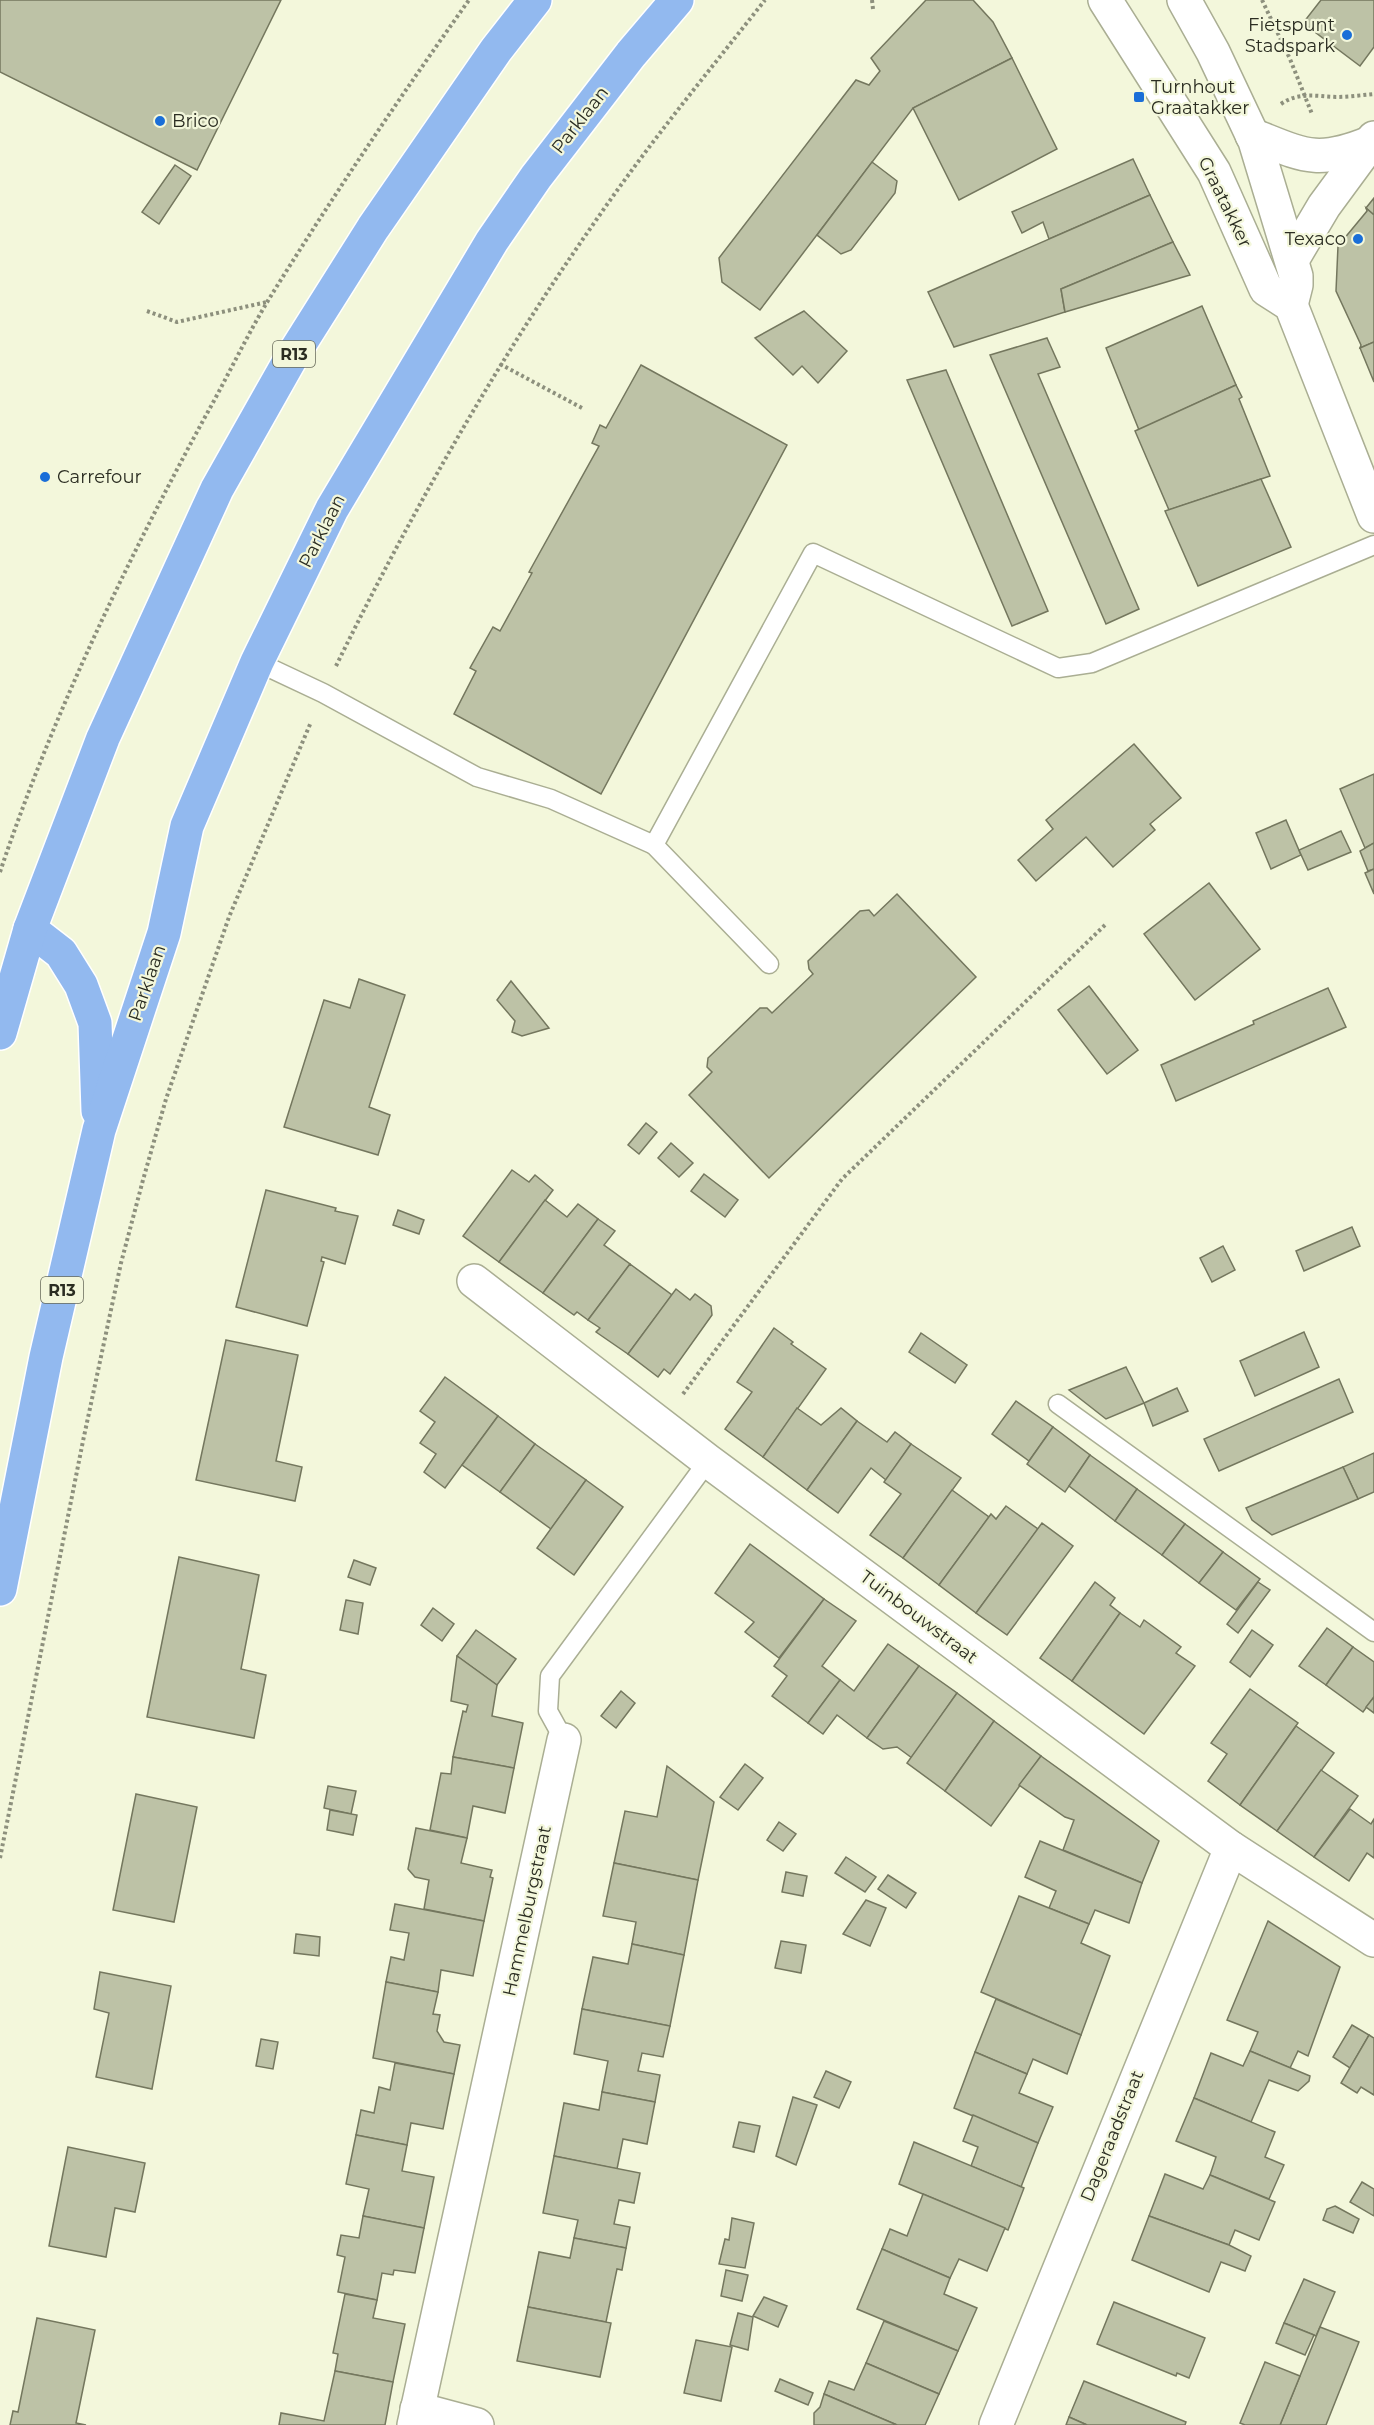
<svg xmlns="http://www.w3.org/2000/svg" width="1374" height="2425" viewBox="0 0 1374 2425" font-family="Montserrat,sans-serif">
<rect width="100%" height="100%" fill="#f3f7db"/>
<!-- building -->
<g fill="#bdc2a6" stroke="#74775e" stroke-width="1.5">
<path d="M0,0H281L197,170L0,72Z"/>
<path d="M926,0H973L993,22L1012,58L913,108L760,310L722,282L719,258L856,80L869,85L880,71L871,58Z"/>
<path d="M1321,0H1374V47L1360,66L1303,23Z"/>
<path d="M1012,58L1057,149L959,200L913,108Z"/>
<path d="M1133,159L1150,195L1049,239L1043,222L1022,233L1012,212Z"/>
<path d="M872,162L897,181L895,193L851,250L841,254L817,235Z"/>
<path d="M175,165L191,176L159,224L142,212Z"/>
<path d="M1150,195L1173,242L1061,289L1065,312L954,347L928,292Z"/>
<path d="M1374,198V215L1366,208Z"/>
<path d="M1366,208L1374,215V342L1360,348L1361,345L1336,291L1338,246L1367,211Z"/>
<path d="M1173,242L1190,275L1065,312L1061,289Z"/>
<path d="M1202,306L1236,385L1139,430L1106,348Z"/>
<path d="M804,311L847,351L818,383L802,366L793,375L755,338Z"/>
<path d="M1047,338L1060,367L1038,374L1139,609L1106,624L990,355Z"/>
<path d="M1374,342V382L1360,348Z"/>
<path d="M641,365L787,445L601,794L454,714L476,671L470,668L493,627L500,631L532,573L529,572L599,446L592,443L600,425L606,428Z"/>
<path d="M946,370L1048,611L1012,626L907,380Z"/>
<path d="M1236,385L1242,397L1239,399L1270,476L1169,510L1135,431Z"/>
<path d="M1261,479L1291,547L1198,586L1165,511Z"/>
<path d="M1134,744L1181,798L1150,824L1155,830L1113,867L1086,837L1036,881L1018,860L1053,829L1046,820Z"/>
<path d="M1374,774V843L1365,848L1340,789Z"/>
<path d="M1286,820L1301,855L1271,869L1256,833Z"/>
<path d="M1341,831L1351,852L1308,870L1299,850Z"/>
<path d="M1374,843V869L1368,871L1360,851Z"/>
<path d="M1374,869V894L1365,873Z"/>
<path d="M1209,883L1260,949L1195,1000L1144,934Z"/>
<path d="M897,894L976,977L769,1178L689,1095L712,1072L707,1067L708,1058L760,1008H767L772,1013L813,974L809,969L808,961L860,911L869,910L874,916Z"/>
<path d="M359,979L405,995L369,1107L390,1115L378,1155L284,1127L324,1000L350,1008Z"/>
<path d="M511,981L549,1028L522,1036L512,1032L515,1021L497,1000Z"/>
<path d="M1089,986L1138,1050L1107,1074L1058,1010Z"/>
<path d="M1328,988L1346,1027L1176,1101L1161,1065L1254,1024L1253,1021Z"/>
<path d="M646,1123L657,1132L639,1154L628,1145Z"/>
<path d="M671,1143L693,1163L679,1177L658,1158Z"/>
<path d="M512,1170L529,1182L535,1175L553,1190L499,1262L463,1236Z"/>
<path d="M704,1174L738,1200L725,1217L691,1191Z"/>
<path d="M266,1190L336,1208L335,1211L358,1216L345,1264L322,1257L321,1261L324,1262L307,1326L236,1307Z"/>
<path d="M545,1200L567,1217L578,1204L598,1219L543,1293L499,1262Z"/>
<path d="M398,1210L424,1220L419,1234L393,1225Z"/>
<path d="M598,1219L615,1231L604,1245L630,1264L588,1320L577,1312L574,1315L543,1293Z"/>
<path d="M1352,1227L1360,1246L1304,1271L1296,1251Z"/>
<path d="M1223,1246L1235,1270L1212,1282L1200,1258Z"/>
<path d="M630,1264L672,1295L628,1354L596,1332L600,1328L588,1320Z"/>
<path d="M676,1289L690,1300L695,1294L711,1306L712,1315L670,1374L664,1369L658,1377L628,1354Z"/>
<path d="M774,1328L793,1342L791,1344L826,1369L763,1457L725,1429L752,1392L737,1382Z"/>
<path d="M1304,1332L1319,1367L1255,1396L1240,1361Z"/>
<path d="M921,1333L967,1365L955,1383L909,1352Z"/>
<path d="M226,1340L298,1355L276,1461L302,1467L295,1501L196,1480Z"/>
<path d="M1126,1367L1144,1403L1106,1419L1069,1390Z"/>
<path d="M445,1377L498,1416L445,1488L424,1472L436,1454L420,1443L435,1422L420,1411Z"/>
<path d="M1339,1379L1353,1412L1219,1471L1204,1439Z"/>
<path d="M1177,1388L1188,1411L1153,1426L1144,1403Z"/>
<path d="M1016,1401L1053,1427L1029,1461L992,1434Z"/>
<path d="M797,1408L821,1425L841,1408L857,1421L807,1490L763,1457Z"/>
<path d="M498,1416L535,1444L500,1492L462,1465Z"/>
<path d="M857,1421L887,1442L895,1432L911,1444L886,1480L871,1468L838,1513L807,1490Z"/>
<path d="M1053,1427L1090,1455L1065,1492L1027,1464Z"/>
<path d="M535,1444L586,1480L551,1529L500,1492Z"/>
<path d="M911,1444L961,1478L903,1558L870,1535L901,1494L884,1482Z"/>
<path d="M1374,1453V1492L1358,1499L1343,1467Z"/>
<path d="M1090,1455L1137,1489L1115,1521L1069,1486Z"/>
<path d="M1343,1467L1358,1499L1272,1535L1252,1520L1246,1508Z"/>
<path d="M586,1480L623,1507L574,1575L537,1548Z"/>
<path d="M1137,1489L1185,1524L1162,1555L1115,1521Z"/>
<path d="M952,1490L989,1517L939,1585L903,1558Z"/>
<path d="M1006,1506L1038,1529L976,1613L939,1585L991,1514L996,1519Z"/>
<path d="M1042,1523L1073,1546L1007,1635L976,1613Z"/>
<path d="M1185,1524L1223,1552L1199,1583L1162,1555Z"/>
<path d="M750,1544L824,1599L779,1658L745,1632L754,1622L715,1593Z"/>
<path d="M1223,1552L1260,1579L1236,1610L1199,1583Z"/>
<path d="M179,1557L259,1575L241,1669L266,1675L254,1738L147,1717Z"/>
<path d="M354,1560L376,1568L370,1585L348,1577Z"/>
<path d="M1095,1582L1115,1598L1110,1605L1120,1613L1072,1681L1040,1658Z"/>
<path d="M1258,1582L1270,1590L1238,1633L1227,1624Z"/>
<path d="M824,1599L856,1621L822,1666L840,1680L808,1723L772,1696L787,1676L774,1666Z"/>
<path d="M346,1600L363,1603L358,1634L340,1630Z"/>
<path d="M433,1608L454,1624L442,1641L421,1625Z"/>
<path d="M1120,1613L1140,1627L1144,1620L1181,1647L1176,1653L1195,1666L1144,1734L1072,1681Z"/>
<path d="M1327,1628L1353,1647L1326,1685L1299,1666Z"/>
<path d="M476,1630L516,1659L497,1685L457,1656Z"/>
<path d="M1252,1630L1273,1645L1250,1677L1230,1662Z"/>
<path d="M888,1644L919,1666L867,1738L837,1715L823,1734L808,1723L840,1680L854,1691Z"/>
<path d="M1353,1647L1374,1662V1697L1363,1712L1326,1685Z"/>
<path d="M457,1656L497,1685L492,1716L523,1723L514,1768L453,1757L463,1711L466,1712L468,1705L451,1701Z"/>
<path d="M919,1666L957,1693L912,1758L897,1747L883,1749L867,1738Z"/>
<path d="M1250,1689L1298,1723L1240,1805L1208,1781L1227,1754L1211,1743Z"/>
<path d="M621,1691L635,1703L616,1728L601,1716Z"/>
<path d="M957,1693L994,1721L945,1791L907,1763Z"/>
<path d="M1374,1697V1713L1366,1707Z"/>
<path d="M994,1721L1041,1756L991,1826L945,1791Z"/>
<path d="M1296,1726L1334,1753L1277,1831L1240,1805Z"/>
<path d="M1041,1756L1159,1841L1142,1883L1063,1850L1074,1820L1065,1817L1019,1785Z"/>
<path d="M453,1757L514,1768L505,1813L473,1806L467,1838L430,1830L441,1773L451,1774Z"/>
<path d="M745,1764L763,1778L738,1810L720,1797Z"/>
<path d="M667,1766L714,1802L698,1880L614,1863L625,1811L657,1817Z"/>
<path d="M1321,1770L1358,1796L1314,1857L1277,1831Z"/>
<path d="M328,1786L356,1791L351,1814L324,1808Z"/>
<path d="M136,1794L197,1807L174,1922L113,1910Z"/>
<path d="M1350,1809L1371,1824L1374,1819V1858L1367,1853L1349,1881L1314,1857Z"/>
<path d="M330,1810L357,1815L353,1835L327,1830Z"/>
<path d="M779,1822L796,1834L783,1851L767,1840Z"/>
<path d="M416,1828L467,1838L461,1863L492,1870L490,1877L493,1878L484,1921L424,1909L429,1880L415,1877L408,1869Z"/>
<path d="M1040,1841L1142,1883L1129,1923L1095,1910L1089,1924L1049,1908L1056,1891L1025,1877Z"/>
<path d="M846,1857L876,1877L865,1892L835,1873Z"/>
<path d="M614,1863L698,1880L684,1955L632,1944L636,1922L603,1916Z"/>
<path d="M786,1872L807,1876L803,1896L782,1892Z"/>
<path d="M888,1875L916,1893L906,1908L878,1889Z"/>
<path d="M1019,1896L1089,1924L1081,1943L1110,1956L1081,2035L981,1992Z"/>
<path d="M866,1900L886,1908L870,1946L843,1934Z"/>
<path d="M395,1904L484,1921L473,1976L441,1970L438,1992L386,1982L391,1957L404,1960L409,1933L390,1930Z"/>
<path d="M1268,1921L1340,1967L1308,2056L1298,2051L1290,2068L1250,2051L1258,2032L1227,2020Z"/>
<path d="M296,1934L320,1937L319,1956L294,1953Z"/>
<path d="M781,1941L806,1945L801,1973L775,1968Z"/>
<path d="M632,1944L684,1955L670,2026L582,2009L593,1957L628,1964Z"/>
<path d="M100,1972L171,1986L152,2089L96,2077L109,2013L94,2009Z"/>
<path d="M386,1982L438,1992L433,2014L440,2015L437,2031L444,2042L460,2045L454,2074L373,2058Z"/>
<path d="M996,1999L1081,2035L1067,2074L1033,2059L1027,2074L975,2052Z"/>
<path d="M582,2009L670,2026L663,2057L642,2053L638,2071L660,2075L655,2102L602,2092L608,2061L574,2054Z"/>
<path d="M1352,2025L1369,2035L1350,2068L1333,2057Z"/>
<path d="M1369,2035L1374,2038V2095L1361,2087L1357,2093L1341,2083Z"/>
<path d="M261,2039L278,2042L273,2069L256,2066Z"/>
<path d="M1250,2051L1310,2076L1309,2081L1298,2091L1269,2080L1251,2122L1194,2098L1211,2053L1243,2066Z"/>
<path d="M975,2052L1027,2074L1019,2093L1053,2107L1038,2143L954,2108Z"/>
<path d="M395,2063L454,2074L443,2129L411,2123L407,2145L356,2135L361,2110L374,2113L379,2087L390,2090Z"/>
<path d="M826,2071L851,2082L839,2108L814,2097Z"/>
<path d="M602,2092L655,2102L647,2144L623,2139L617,2169L554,2156L564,2103L599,2110Z"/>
<path d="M793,2097L817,2105L796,2165L776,2156Z"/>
<path d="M1194,2098L1275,2132L1265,2157L1284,2165L1269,2199L1210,2175L1216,2157L1176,2141Z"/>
<path d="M973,2115L1038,2143L1021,2187L971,2166L978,2147L963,2141Z"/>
<path d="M739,2122L760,2126L754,2152L733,2147Z"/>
<path d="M356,2135L407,2145L402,2171L434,2177L424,2228L363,2216L369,2189L346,2184Z"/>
<path d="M914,2142L1024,2188L1008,2230L899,2184Z"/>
<path d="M68,2147L145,2163L135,2212L115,2208L106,2257L49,2246Z"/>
<path d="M554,2156L640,2173L634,2203L619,2200L614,2224L630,2227L626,2248L574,2238L578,2220L543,2213Z"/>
<path d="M1165,2174L1203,2189L1210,2175L1275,2202L1259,2240L1235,2230L1229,2245L1149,2216Z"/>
<path d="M1362,2182L1374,2189V2216L1350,2202Z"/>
<path d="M923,2194L1005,2228L987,2271L959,2259L950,2278L882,2249L890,2229L907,2236Z"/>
<path d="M1335,2206L1359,2219L1353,2233L1323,2220L1327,2209Z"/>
<path d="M363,2216L424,2228L415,2273L394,2270L393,2275L382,2273L377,2300L338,2292L345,2257L337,2255L341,2235L359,2238Z"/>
<path d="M1149,2216L1229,2245L1251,2256L1245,2271L1221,2262L1209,2292L1132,2260Z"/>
<path d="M732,2218L754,2223L745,2268L719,2264L725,2239L729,2240Z"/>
<path d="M574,2238L626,2248L622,2270L617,2269L606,2322L528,2307L539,2252L570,2258Z"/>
<path d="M882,2249L950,2278L944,2294L977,2308L958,2351L857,2309Z"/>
<path d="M726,2270L748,2275L742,2301L721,2296Z"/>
<path d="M1304,2279L1335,2292L1316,2336L1284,2323Z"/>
<path d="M345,2294L377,2300L373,2318L405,2324L393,2382L335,2371L338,2354L333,2353Z"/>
<path d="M764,2297L787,2306L778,2327L753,2316Z"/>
<path d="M1114,2302L1205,2338L1189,2378L1177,2373L1176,2376L1097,2344Z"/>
<path d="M528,2307L611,2323L600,2377L517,2361Z"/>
<path d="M738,2313L753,2317L748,2350L730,2345Z"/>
<path d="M37,2318L95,2330L76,2423L86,2425H10L13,2411L18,2412Z"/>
<path d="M884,2321L958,2351L939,2394L866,2363Z"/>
<path d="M1284,2323L1314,2335L1305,2355L1276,2343Z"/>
<path d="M1320,2327L1359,2342L1326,2425H1280Z"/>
<path d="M696,2340L732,2347L721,2401L684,2393Z"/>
<path d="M1265,2362L1300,2376L1280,2425H1245L1240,2423Z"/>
<path d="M866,2363L939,2394L925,2425H897L824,2394L829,2381L854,2390Z"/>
<path d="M335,2371L393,2382L385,2425H279L281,2413L324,2421Z"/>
<path d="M780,2379L813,2393L808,2405L775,2391Z"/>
<path d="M1084,2381L1186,2422L1185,2425H1087L1069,2417Z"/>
<path d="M824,2394L897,2425H814V2413L820,2407Z"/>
<path d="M1069,2417L1087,2425H1066Z"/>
</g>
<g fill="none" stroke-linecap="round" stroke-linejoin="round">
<defs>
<g id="service">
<path d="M257,662L323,693L477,777L551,799L654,845"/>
<path d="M769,964L654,845L813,553L1058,668L1092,663L1374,545"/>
<path d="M1058,1404L1374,1632"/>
<path d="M564,1740L548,1711L550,1676L708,1461"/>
</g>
<g id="minor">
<path d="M1252,135C1303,155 1316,165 1370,143"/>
<path d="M1292,260L1324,206L1374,138"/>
<path d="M474,1281L708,1461L1231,1848L1374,1940"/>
<path d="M417,2409L477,2425"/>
<path d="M414,2425L564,1740"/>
<path d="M996,2425L1231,1848"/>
</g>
<g id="tertiary">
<path d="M1105,0L1214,172L1266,289L1291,305L1374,516"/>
<path d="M1184,0L1213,52L1255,141L1296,276V285L1291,305"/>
</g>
<g id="primary">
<path d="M30,929L61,953L81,985L95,1023L98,1111"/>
<path d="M0,1033L30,929L103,738L217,489L291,358L373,228L496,50L535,0"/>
<path d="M0,1589L46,1357L99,1130L164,933L187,826L257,662L332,509L492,241L536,177L631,54L677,0"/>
</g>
</defs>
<!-- service casing -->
<use href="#service" stroke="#aaae93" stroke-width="21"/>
<!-- minor casing -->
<use href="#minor" stroke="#aaae93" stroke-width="36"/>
<!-- tertiary casing -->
<use href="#tertiary" stroke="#aaae93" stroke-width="36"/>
<!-- primary casing -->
<use href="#primary" stroke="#fff" stroke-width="36"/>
<!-- path -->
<g stroke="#8d907d" stroke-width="4" stroke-dasharray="3 3" stroke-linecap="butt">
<path d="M872,0L873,9"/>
<path d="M1262,0L1290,59L1312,114"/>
<path d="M1281,104C1298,92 1316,96 1336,97C1349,97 1362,95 1374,94"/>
<path d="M147,311L177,322L267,302"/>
<path d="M500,364L582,408"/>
<path d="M336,666C413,509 499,358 599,216C651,141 709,71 765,0"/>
<path d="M0,872C53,714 126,563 205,417C227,378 246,337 269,299C332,197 400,97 469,0"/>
<path d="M683,1394L842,1179L1105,925"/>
<path d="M0,1858L83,1441L121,1263L143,1180L166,1099L229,917L311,722"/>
</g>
<!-- service -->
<use href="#service" stroke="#fff" stroke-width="18"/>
<!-- minor -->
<use href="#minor" stroke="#fff" stroke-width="33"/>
<!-- tertiary -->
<use href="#tertiary" stroke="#fff" stroke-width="33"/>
<!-- primary -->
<use href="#primary" stroke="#92b9ef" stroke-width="33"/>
</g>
<!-- markers -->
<g fill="#1a6ed8" stroke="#f3f7db" stroke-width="2">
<circle cx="1347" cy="35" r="6"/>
<rect x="1133" y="91" width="12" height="12" rx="3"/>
<circle cx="160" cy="121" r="6"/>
<circle cx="1358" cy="239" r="6"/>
<circle cx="45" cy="477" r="6"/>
</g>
<g text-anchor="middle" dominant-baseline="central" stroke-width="4.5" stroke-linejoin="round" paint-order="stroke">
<!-- shield labels -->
<g fill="#f3f7db" stroke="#676a5a" stroke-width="1.5">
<rect x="273" y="341" width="42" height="26" rx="4.5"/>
<rect x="41" y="1277" width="42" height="26" rx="4.5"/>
</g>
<g font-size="16" font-weight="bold" fill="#2b2d22">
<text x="294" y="354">R13</text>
<text x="62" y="1290">R13</text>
</g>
<!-- poi labels -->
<g font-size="18" fill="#2b2d22" stroke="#f3f7db" text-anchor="start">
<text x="1335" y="25" text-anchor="end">Fietspunt<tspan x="1335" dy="21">Stadspark</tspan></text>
<text x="1151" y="87">Turnhout<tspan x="1151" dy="21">Graatakker</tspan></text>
<text x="172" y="121">Brico</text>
<text x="1346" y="239" text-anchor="end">Texaco</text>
<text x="57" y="477">Carrefour</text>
</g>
<!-- street labels -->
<g font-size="18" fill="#2b2d22" stroke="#f3f7db">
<text transform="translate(580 120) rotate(-52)">Parklaan</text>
<text transform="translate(1225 202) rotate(64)">Graatakker</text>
<text transform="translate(322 531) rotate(-63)">Parklaan</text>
<text transform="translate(147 983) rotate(-71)">Parklaan</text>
<text transform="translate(919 1617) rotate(37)">Tuinbouwstraat</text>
<text transform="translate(527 1911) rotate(-78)">Hammelburgstraat</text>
<text transform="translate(1112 2136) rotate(-68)">Dageraadstraat</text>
</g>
</g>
</svg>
